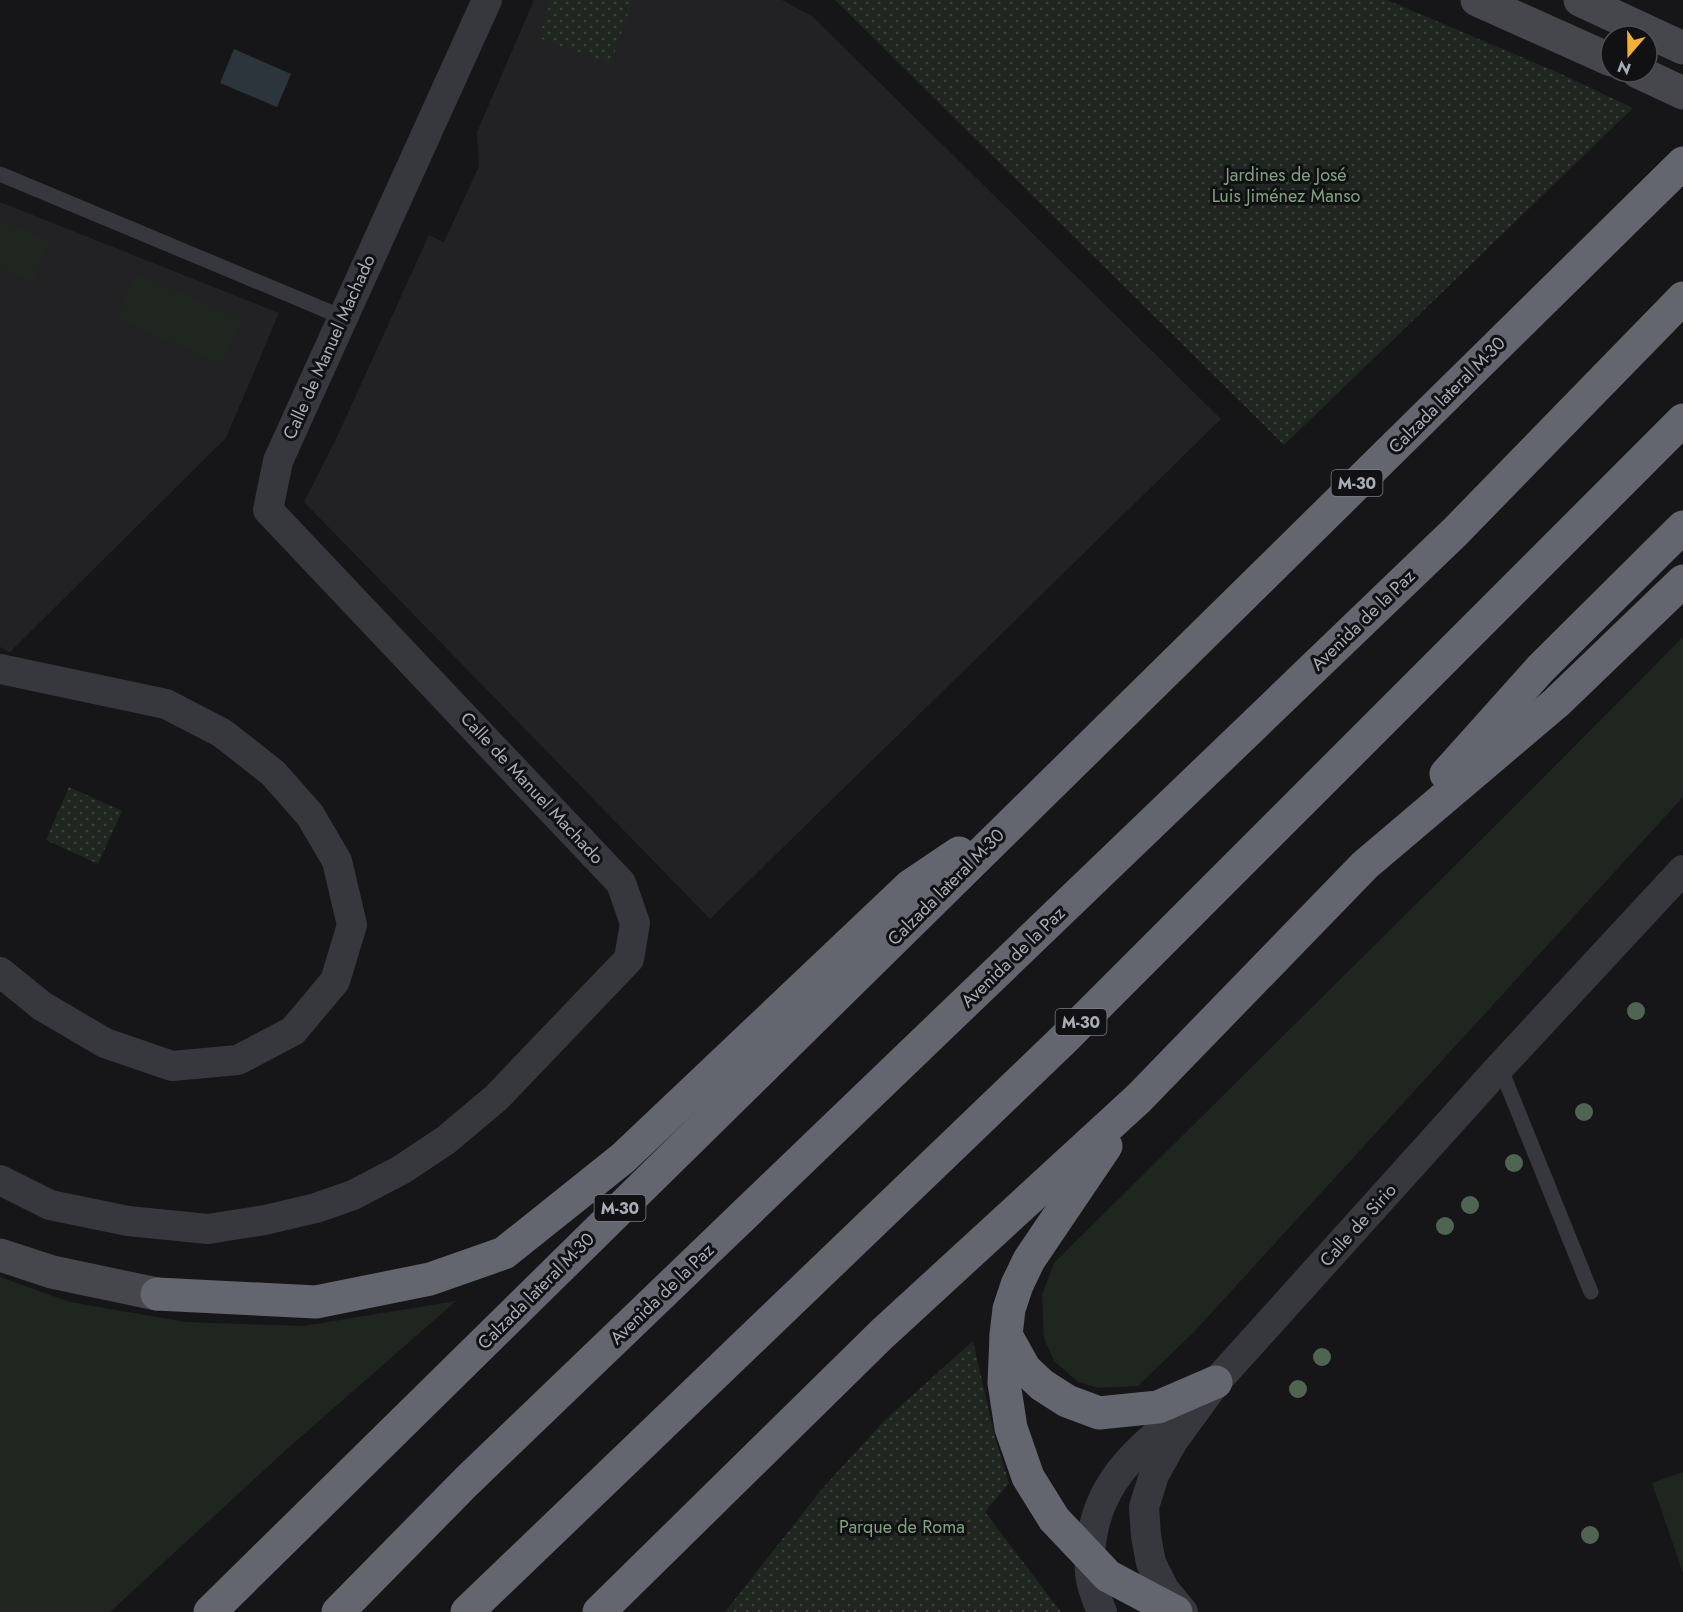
<svg xmlns="http://www.w3.org/2000/svg" width="1683" height="1612" viewBox="0 0 1683 1612" font-family="Jost,sans-serif">
<defs>
<pattern id="park-dots" width="8" height="8" patternUnits="userSpaceOnUse" patternTransform="scale(1.5)"><rect width="8" height="8" fill="#1e261f"/><path d="M2 2h.1M6 6h.1" fill="none" stroke="#3c433d" stroke-width="1.8" stroke-linecap="round"/></pattern>
</defs>
<rect width="100%" height="100%" fill="#161618"/>
<!-- built -->
<g fill="#222225">
<path d="M534,0H782L812,16L1221,419L710,919L304,502L336,439L429,235L444,242L479,166L477,132Z"/>
<path d="M0,202L279,313L226,438L10,652L0,647Z"/>
</g>
<!-- green -->
<g fill="#1e261f">
<path d="M0,220L50,241L33,282L0,269Z"/>
<path d="M136,273L242,319L222,364L116,319Z"/>
<path d="M1683,637V797L1193,1333L1138,1386L1099,1388L1078,1382L1054,1361L1044,1338L1042,1295L1054,1263L1513,808Z"/>
<path d="M0,1277L70,1302L186,1322L303,1326L456,1301L287,1449L110,1612H0Z"/>
<path d="M1683,1472V1573L1652,1483Z"/>
</g>
<!-- park -->
<g fill="url(#park-dots)">
<path d="M551,0H625L632,2L614,54V65L539,38Z"/>
<path d="M835,0H1387L1559,73L1633,108L1284,445Z"/>
<path d="M69,787L122,811L98,864L46,840Z"/>
<path d="M973,1341L994,1433L1009,1483L985,1512L1061,1612H725L821,1490L885,1420Z"/>
</g>
<!-- water -->
<path fill="#2c353c" d="M234,49L291,74L277,107L220,83Z"/>
<g fill="none" stroke-linecap="round" stroke-linejoin="round">
<!-- lane -->
<g stroke="#37383d" stroke-width="15">
<path d="M0,174L342,317"/>
<path d="M1500,1067L1591,1292"/>
</g>
<!-- street -->
<g stroke="#37383d" stroke-width="30">
<path d="M0,669L166,704L222,733L273,773L310,815L337,861L352,925L335,981L293,1031L238,1060L172,1066L105,1043L42,1006L0,972"/>
<path d="M0,1180L50,1205L128,1221L208,1229L265,1220L316,1208L353,1195L401,1170L446,1140L496,1098L629,959L635,923L621,883L268,510L278,461L487,0"/>
<path d="M1102,1612C1089,1582 1087,1569 1092,1537C1101,1478 1139,1450 1180,1414"/>
<path d="M1183,1612L1164,1589L1151,1563L1146,1536L1144,1507L1154,1475L1173,1441L1216,1382L1500,1067L1683,870"/>
</g>
<!-- secondary -->
<g stroke="#45474d" stroke-width="33">
<path d="M1477,0L1611,60"/>
<path d="M1580,0L1683,48"/>
<path d="M1638,72L1683,93"/>
<path d="M0,1255L52,1272L157,1294"/>
</g>
<!-- highway -->
<g stroke="#63666e" stroke-width="33">
<path d="M1446,774L1541,668L1683,527"/>
<path d="M1106,1146L1029,1260L1017,1285L1009,1309L1006,1335L1025,1369L1042,1385L1067,1401L1099,1413L1158,1407L1216,1382"/>
<path d="M157,1294L316,1302L430,1279L504,1253L623,1158L910,886L959,853"/>
<path d="M1006,1336L1004,1383L1011,1428L1028,1477L1054,1519L1108,1576L1176,1612"/>
<path d="M210,1612L1683,163"/>
<path d="M338,1612L466,1482L1455,532L1683,298"/>
<path d="M467,1612L1064,1039L1683,420"/>
<path d="M599,1612L882,1334L1139,1098L1365,865L1556,703L1683,581"/>
</g>
</g>
<!-- trees -->
<g fill="#506452">
<circle cx="1636" cy="1011" r="9"/>
<circle cx="1584" cy="1112" r="9"/>
<circle cx="1514" cy="1163" r="9"/>
<circle cx="1470" cy="1205" r="9"/>
<circle cx="1445" cy="1226" r="9"/>
<circle cx="1322" cy="1357" r="9"/>
<circle cx="1298" cy="1389" r="9"/>
<circle cx="1590" cy="1535" r="9"/>
</g>
<g text-anchor="middle" dominant-baseline="central" stroke-width="6" stroke-linejoin="round" paint-order="stroke">
<!-- shield labels -->
<g fill="#111113" stroke="#7b7e86" stroke-width="1.5">
<rect x="1331.5" y="470" width="51" height="26" rx="4.5"/>
<rect x="1055.5" y="1009" width="51" height="26" rx="4.5"/>
<rect x="594.5" y="1195" width="51" height="26" rx="4.5"/>
</g>
<g font-size="16" font-weight="bold" fill="#a8adb8">
<text x="1357" y="483">M-30</text>
<text x="1081" y="1022">M-30</text>
<text x="620" y="1208">M-30</text>
</g>
<!-- park labels -->
<g font-size="18" fill="#7fa381" stroke="#111113">
<text x="1286" y="175">Jardines de José<tspan x="1286" dy="21">Luis Jiménez Manso</tspan></text>
<text x="902" y="1527">Parque de Roma</text>
</g>
<!-- street labels -->
<g font-size="18" fill="#a8adb8" stroke="#111113">
<text transform="translate(329 347) rotate(-66)">Calle de Manuel Machado</text>
<text transform="translate(1447 395) rotate(-45)">Calzada lateral M-30</text>
<text transform="translate(1363 620) rotate(-44)">Avenida de la Paz</text>
<text transform="translate(532 788) rotate(47)">Calle de Manuel Machado</text>
<text transform="translate(946 887) rotate(-45)">Calzada lateral M-30</text>
<text transform="translate(1013 957) rotate(-44)">Avenida de la Paz</text>
<text transform="translate(1358 1225) rotate(-48)">Calle de Sirio</text>
<text transform="translate(536 1291) rotate(-45)">Calzada lateral M-30</text>
<text transform="translate(662 1294) rotate(-44)">Avenida de la Paz</text>
</g>
</g>
<!-- north arrow -->
<g transform="translate(1629 54) rotate(200)"><circle r="28" fill="#111113" stroke="#4d4f55" stroke-width="1.5"/>
<path d="M0-4.5L10 22L0 15L-10 22Z" fill="#f2b134"/>
<text y="-9" font-size="16" font-weight="bold" text-anchor="middle" fill="#a8adb8">N</text>
</g>
</svg>
